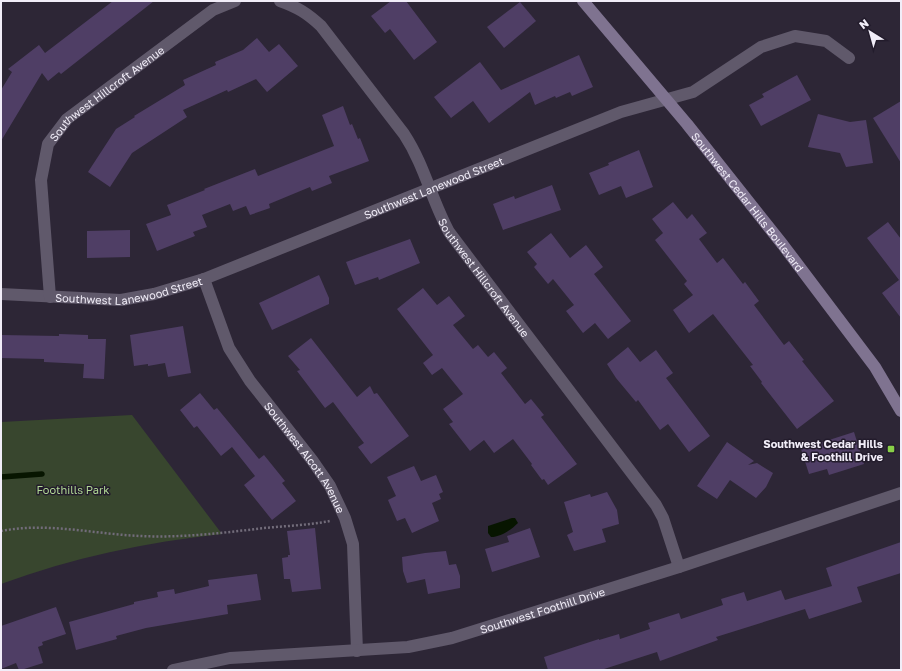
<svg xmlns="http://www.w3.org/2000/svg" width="902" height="671" viewBox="0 0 902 671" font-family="'Golos Text',sans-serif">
<rect width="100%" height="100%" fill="#2d2636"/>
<!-- green -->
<path fill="#38462e" d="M132,415L222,534C146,542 72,558 1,584V422Z"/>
<!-- water -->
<path fill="#071500" d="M512,518H515L518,523C511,530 500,537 491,537L488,533V526Z"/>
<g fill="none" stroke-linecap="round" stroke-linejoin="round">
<!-- stream -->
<path stroke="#071500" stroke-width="5.5" d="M1,477L42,474"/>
</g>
<!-- building -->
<g fill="#4f3e65">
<path d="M113,1H154L61,74L59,72L48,81L42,73L1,141V90L12,72L8,69L39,45L45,53Z"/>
<path d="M391,1H406L437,42L414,60L390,29L385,33L371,16Z"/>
<path d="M520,2L536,21L504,48L487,27Z"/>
<path d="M257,38L269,52L279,44L298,66L267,92L256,79L228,92L227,90L183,110L187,117L132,153L110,187L88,172L116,129L135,117L134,116L185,85L183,80L216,65L215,62L243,50Z"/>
<path d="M579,55L593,87L572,96L570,92L556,98L555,96L535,105L530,92L489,123L473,101L451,118L434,97L480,62L501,90Z"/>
<path d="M797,75L811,100L761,126L749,105L764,97L762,94Z"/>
<path d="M901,101V163L873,118Z"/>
<path d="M343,106L350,125L352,124L358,139L360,138L369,161L329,176L332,183L312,191L310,187L269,204L270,208L250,215L246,206L233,211L230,204L202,215L207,227L193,232L195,236L157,251L146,224L171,215L167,205L205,190L204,189L255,169L258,176L334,146L322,115Z"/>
<path d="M818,114L850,122L866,120L873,163L846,167L840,153L808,147Z"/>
<path d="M639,150L653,187L626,198L621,186L599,195L589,173L609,165L608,163Z"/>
<path d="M552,185L561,210L503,230L493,204L514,196L515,199Z"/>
<path d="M673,202L687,219L692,214L707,233L699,239L717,263L723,258L743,284L745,282L759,301L754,305L784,345L789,341L804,360L802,361L834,401L797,429L761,383L762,382L750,366L753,365L713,314L689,333L673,310L693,295L684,284L687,281L655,240L663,233L652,219Z"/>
<path d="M888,222L901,239V318L882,293L899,280L867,238Z"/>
<path d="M130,230V257L87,258V231Z"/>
<path d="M551,233L570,258L586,245L603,267L594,274L631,321L608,339L595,323L583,333L566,311L574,305L553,279L548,284L534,267L537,264L527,252Z"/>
<path d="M410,239L420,263L379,280L378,277L355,285L346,262Z"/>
<path d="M319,275L329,298V304L272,330L259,303Z"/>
<path d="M423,288L437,305L449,296L465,316L453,325L473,349L478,345L488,357L494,352L507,368L501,373L525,404L531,399L544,415L541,417L577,464L548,485L544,479L542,480L531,465L532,464L513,439L494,453L484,440L470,451L449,424L453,422L443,409L463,394L442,368L432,375L423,363L433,355L397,309Z"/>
<path d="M183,326L191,373L168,377L165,363L148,366V364L134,366L130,335Z"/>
<path d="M59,334L88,335V339H106L104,379L83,378L84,364L44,362V359L1,358V335L59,336Z"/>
<path d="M311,338L357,397L370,386L374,394L377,393L409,436L371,464L358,447L364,443L333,402L325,408L297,371L300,370L288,356Z"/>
<path d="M628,347L640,362L656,350L673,373L666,378L710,436L689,452L668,424L660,430L638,400L636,402L616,378L607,364Z"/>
<path d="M200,393L214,410L217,408L259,459L264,455L285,481L282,483L296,501L272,520L244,485L255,476L232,447L221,456L197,426L194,428L180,410Z"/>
<path d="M854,432L864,464L829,475L827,469L809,474L801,449Z"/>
<path d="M727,442L754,461L748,465L757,463L773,473L766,487L756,498L730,480L717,499L697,486Z"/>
<path d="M414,466L421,481L436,475L443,492L439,494L441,499L432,503L439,521L412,533L405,518L397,521L388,500L396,496L387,477Z"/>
<path d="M607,492L617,510L619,524L602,529L606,542L574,551L567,535L573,532L564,502L590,494L591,497Z"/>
<path d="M315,528L321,589L292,592L290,579H284L282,558L288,557V555H290L287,531Z"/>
<path d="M530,528L540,557L492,572L485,549L509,542L507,536Z"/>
<path d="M901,542V573L857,587L862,602L809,619L805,609L716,637L718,640L660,661L657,652L601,670H548L544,657L599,639V640L619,634L620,639L650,629L648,623L679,613L681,619L723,605L721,599L744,592L747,601L781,590L785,600L832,586L826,568Z"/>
<path d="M446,551L449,565L456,564L460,576V588L428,594L425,579L407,583L403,571L402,557L425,553Z"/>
<path d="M257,574L261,600L227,605L228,614L146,628L116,636L117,639L76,650L69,622L134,604V602L158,597L157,592L174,589L175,594L209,586L208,580Z"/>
<path d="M56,607L66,634L42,642L43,645L38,647L43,663L21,670H19L16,663L1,669V626Z"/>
</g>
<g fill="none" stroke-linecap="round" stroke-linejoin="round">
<!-- path -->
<path stroke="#726c7a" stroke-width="2.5" stroke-dasharray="2 2" stroke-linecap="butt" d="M1,531C47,522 94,534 140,536C181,538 223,533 264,528C286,526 309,525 330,521"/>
<!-- minor -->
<g stroke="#60596b" stroke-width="12">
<path id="s1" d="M280,1C297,7 307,13 321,26L404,134C425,166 431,199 449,232L656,505L663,518L679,567"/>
<path id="s2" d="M204,279L229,348L250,381L312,460L330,486L345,518L353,544L357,651"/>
<path id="s3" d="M1,294L121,300L154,294L204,279L621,112L693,92L761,47L795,36L826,41L849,58"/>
<path id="s4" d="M50,297L41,180L48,144L67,119L213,10L235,1"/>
<path id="s5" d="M173,670L230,658L408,647L452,638L679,567L901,493"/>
</g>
<!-- secondary -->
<path stroke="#7f7390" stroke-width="12" id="s6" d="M583,1L687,124L783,245L875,367L901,411"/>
</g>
<!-- markers -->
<rect fill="#89cf48" stroke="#231c2c" stroke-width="1.5" x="887" y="445" width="8" height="8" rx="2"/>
<g text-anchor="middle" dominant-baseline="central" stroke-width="3" stroke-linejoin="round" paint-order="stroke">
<!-- street labels -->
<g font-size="11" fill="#f1edf8" stroke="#231c2c">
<text stroke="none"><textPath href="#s4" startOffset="232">Southwest Hillcroft Avenue</textPath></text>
<text stroke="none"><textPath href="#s3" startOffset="453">Southwest Lanewood Street</textPath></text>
<text stroke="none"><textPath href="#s6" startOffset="260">Southwest Cedar Hills Boulevard</textPath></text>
<text stroke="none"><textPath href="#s1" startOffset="350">Southwest Hillcroft Avenue</textPath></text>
<text stroke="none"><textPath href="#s3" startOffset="129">Southwest Lanewood Street</textPath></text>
<text stroke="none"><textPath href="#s2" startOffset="207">Southwest Alcott Avenue</textPath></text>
<text stroke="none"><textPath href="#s5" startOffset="376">Southwest Foothill Drive</textPath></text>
</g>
<!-- poi labels -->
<g font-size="11" font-weight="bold" fill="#f1edf8" stroke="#231c2c" text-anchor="end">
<text x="883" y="443">Southwest Cedar Hills<tspan x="883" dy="13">&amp; Foothill Drive</tspan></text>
</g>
<!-- park labels -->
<g font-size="11" fill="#b0d794" stroke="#231c2c">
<text x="73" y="489">Foothills Park</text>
</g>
</g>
<!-- border -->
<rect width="902" height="671" fill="none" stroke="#f1edf8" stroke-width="4"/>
<!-- north arrow -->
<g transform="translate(870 32) rotate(323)" stroke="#231c2c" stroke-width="3" paint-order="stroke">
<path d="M0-3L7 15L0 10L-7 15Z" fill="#f1edf8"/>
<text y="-6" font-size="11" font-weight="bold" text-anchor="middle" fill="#f1edf8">N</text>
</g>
</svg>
